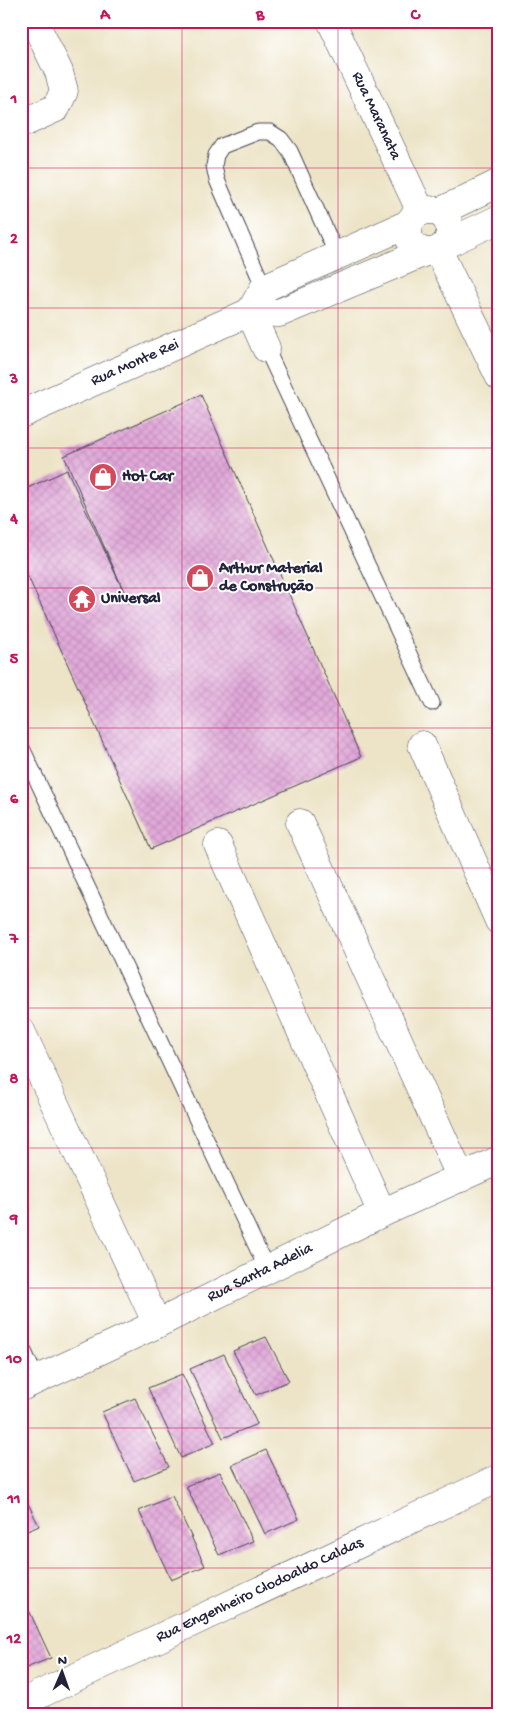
<svg xmlns="http://www.w3.org/2000/svg" width="520" height="1735" viewBox="0 0 520 1735" font-family="'Gochi Hand',sans-serif">
<defs>
<pattern id="building-cross-hatch" width="8" height="8" patternUnits="userSpaceOnUse" patternTransform="scale(1.25)"><rect width="8" height="8" fill="#e1a8d9"/><path d="M0 0l8 8M0 8l8-8" fill="none" stroke="#c190bb"/></pattern>
</defs>
<rect width="100%" height="100%" fill="#fff"/>
<filter id="ink" filterUnits="userSpaceOnUse"><feTurbulence type="fractalNoise" baseFrequency=".02" numOctaves="2"/><feDisplacementMap in="SourceGraphic" scale="10" xChannelSelector="R" yChannelSelector="G"/><feConvolveMatrix kernelMatrix="1 2 1 2 8 2 1 2 1" color-interpolation-filters="sRGB"/></filter>
<filter id="wash" filterUnits="userSpaceOnUse"><feTurbulence type="fractalNoise" baseFrequency=".0096" numOctaves="4" result="noise"/><feDisplacementMap in="SourceGraphic" scale="20" xChannelSelector="R" yChannelSelector="G"/><feGaussianBlur stdDeviation="1.12" result="paint"/><feColorMatrix in="noise" values="0 0 0 0 0 0 0 0 0 0 0 0 0 0 0 0 0 1.4 0 .05"/><feComposite in="paint" operator="in"/></filter>
<g filter="url(#wash)">
<rect width="100%" height="100%" fill="#ede4c7"/>
<g id="blocks">
<!-- building -->
<g fill="url(#building-cross-hatch)">
<path d="M201,395L361,757L151,849L21,561V491L67,470L130,605L64,456Z"/>
<path d="M266,1337L289,1381L256,1395L233,1351Z"/>
<path d="M224,1354L257,1424L223,1438L190,1369Z"/>
<path d="M182,1374L215,1443L181,1458L148,1388Z"/>
<path d="M135,1398L169,1467L134,1481L102,1412Z"/>
<path d="M266,1450L299,1519L265,1534L232,1465Z"/>
<path d="M220,1472L253,1541L219,1555L186,1486Z"/>
<path d="M21,1489L39,1526L21,1534Z"/>
<path d="M172,1496L205,1566L171,1580L139,1511Z"/>
<path d="M21,1593L51,1658L21,1670Z"/>
</g>
</g>
</g>
<g filter="url(#ink)">
<use href="#blocks" fill-opacity="0" stroke="#403f50" stroke-width="1"/>
<g fill="none" stroke-linecap="round" stroke-linejoin="round">
<defs>
<g id="lane">
<path d="M264,288L217,180L214,166L216,155L222,146L258,132H270L281,139L290,151L337,255"/>
<path d="M266,348L432,703"/>
<path d="M21,746L267,1269"/>
<path d="M21,1345L37,1380"/>
</g>
<g id="street">
<path id="s1" d="M331,21L421,212"/>
<path d="M21,124L56,108L64,91L59,72L34,21"/>
<path d="M438,250L499,376"/>
<path d="M250,312L266,348"/>
<path d="M422,745L499,921"/>
<path d="M300,823L461,1178"/>
<path d="M218,845L382,1213"/>
<path d="M21,1031L157,1324"/>
<path id="s2" d="M21,1387L157,1324L382,1213L499,1160"/>
<path id="s3" d="M21,1703L499,1478"/>
</g>
<g id="secondary">
<circle cx="429" cy="231" r="21"/>
<path d="M439,212L499,183"/>
<path d="M446,244L499,219"/>
<path d="M250,312L264,288L408,224"/>
<path id="s4" d="M21,414L250,312L279,313L425,252"/>
</g>
</defs>
<!-- lane casing -->
<use href="#lane" stroke="#403f50" stroke-width="17"/>
<!-- street casing -->
<use href="#street" stroke="#403f50" stroke-width="29"/>
<!-- secondary casing -->
<use href="#secondary" stroke="#403f50" stroke-width="29"/>
<!-- lane -->
<use href="#lane" stroke="#fff" stroke-width="15"/>
<!-- street -->
<use href="#street" stroke="#fff" stroke-width="28"/>
<!-- secondary -->
<use href="#secondary" stroke="#fff" stroke-width="28"/>
</g>
</g>
<!-- grid -->
<path fill="none" stroke="#c2185b" stroke-width="1" stroke-opacity="0.55" d="M182,21V1714M338,21V1714M21,168H499M21,308H499M21,448H499M21,588H499M21,728H499M21,868H499M21,1008H499M21,1148H499M21,1288H499M21,1428H499M21,1568H499"/>
<!-- icons -->
<defs>
<symbol id="shop-disc" viewBox="-11 -11 22 22"><circle r="9.5" fill="#d1495b" stroke="#fff"/><path d="M-5-2.5h2.3a2.7 3.5 0 0 1 5.4 0H5L5.5 6h-11ZM-1.5-2.5h3a1.5 2.3 0 0 0-3 0Z" fill="#fff"/></symbol>
<symbol id="temple-disc" viewBox="-11 -11 22 22"><circle r="9.5" fill="#d1495b" stroke="#fff"/><path d="M0-6L5-2H3V0L6.5 2.5H4V6H1.5V3h-3V6H-4V2.5H-6.5L-3 0V-2H-5Z" fill="#fff"/></symbol>
</defs>
<g fill-rule="evenodd">
<use href="#shop-disc" x="87" y="461" width="32" height="32"/>
<use href="#shop-disc" x="184" y="562" width="32" height="32"/>
<use href="#temple-disc" x="66" y="583" width="32" height="32"/>
</g>
<g text-anchor="middle" dominant-baseline="central" stroke-width="4" stroke-linejoin="round" paint-order="stroke">
<!-- street labels -->
<g font-size="16" fill="#22223b" stroke="#fff">
<text stroke="none"><textPath href="#s1" startOffset="105">Rua Maranata</textPath></text>
<text stroke="none"><textPath href="#s4" startOffset="125">Rua Monte Rei</textPath></text>
<text stroke="none"><textPath href="#s2" startOffset="265">Rua Santa Adelia</textPath></text>
<text stroke="none"><textPath href="#s3" startOffset="264">Rua Engenheiro Clodoaldo Caldas</textPath></text>
</g>
<!-- poi labels -->
<g font-size="16" font-weight="bold" fill="#22223b" stroke="#fff" text-anchor="start">
<text x="122" y="477">Hot Car</text>
<text x="219" y="569">Arthur Material<tspan x="219" dy="18">de Construção</tspan></text>
<text x="101" y="599">Universal</text>
</g>
</g>
<!-- margin -->
<rect width="520" height="1735" fill="none" stroke="#fff" stroke-width="55"/>
<!-- north arrow -->
<g transform="translate(62 1672) rotate(2)" stroke="#ffffff" stroke-width="4" paint-order="stroke">
<path d="M0-4L9 19L0 12L-9 19Z" fill="#22223b"/>
<text y="-8" font-size="14" font-weight="bold" text-anchor="middle" fill="#22223b">N</text>
</g>
<rect x="28" y="28" width="464" height="1680" fill="none" stroke="#c2185b" stroke-width="2"/>
<g font-size="16" text-anchor="middle" font-weight="bold" fill="#c2185b">
<text x="105" y="19">A</text>
<text x="260" y="19">B</text>
<text x="415" y="19">C</text>
<text x="14" y="103">1</text>
<text x="14" y="243">2</text>
<text x="14" y="383">3</text>
<text x="14" y="523">4</text>
<text x="14" y="663">5</text>
<text x="14" y="803">6</text>
<text x="14" y="943">7</text>
<text x="14" y="1083">8</text>
<text x="14" y="1223">9</text>
<text x="14" y="1363">10</text>
<text x="14" y="1503">11</text>
<text x="14" y="1643">12</text>
</g>
</svg>
